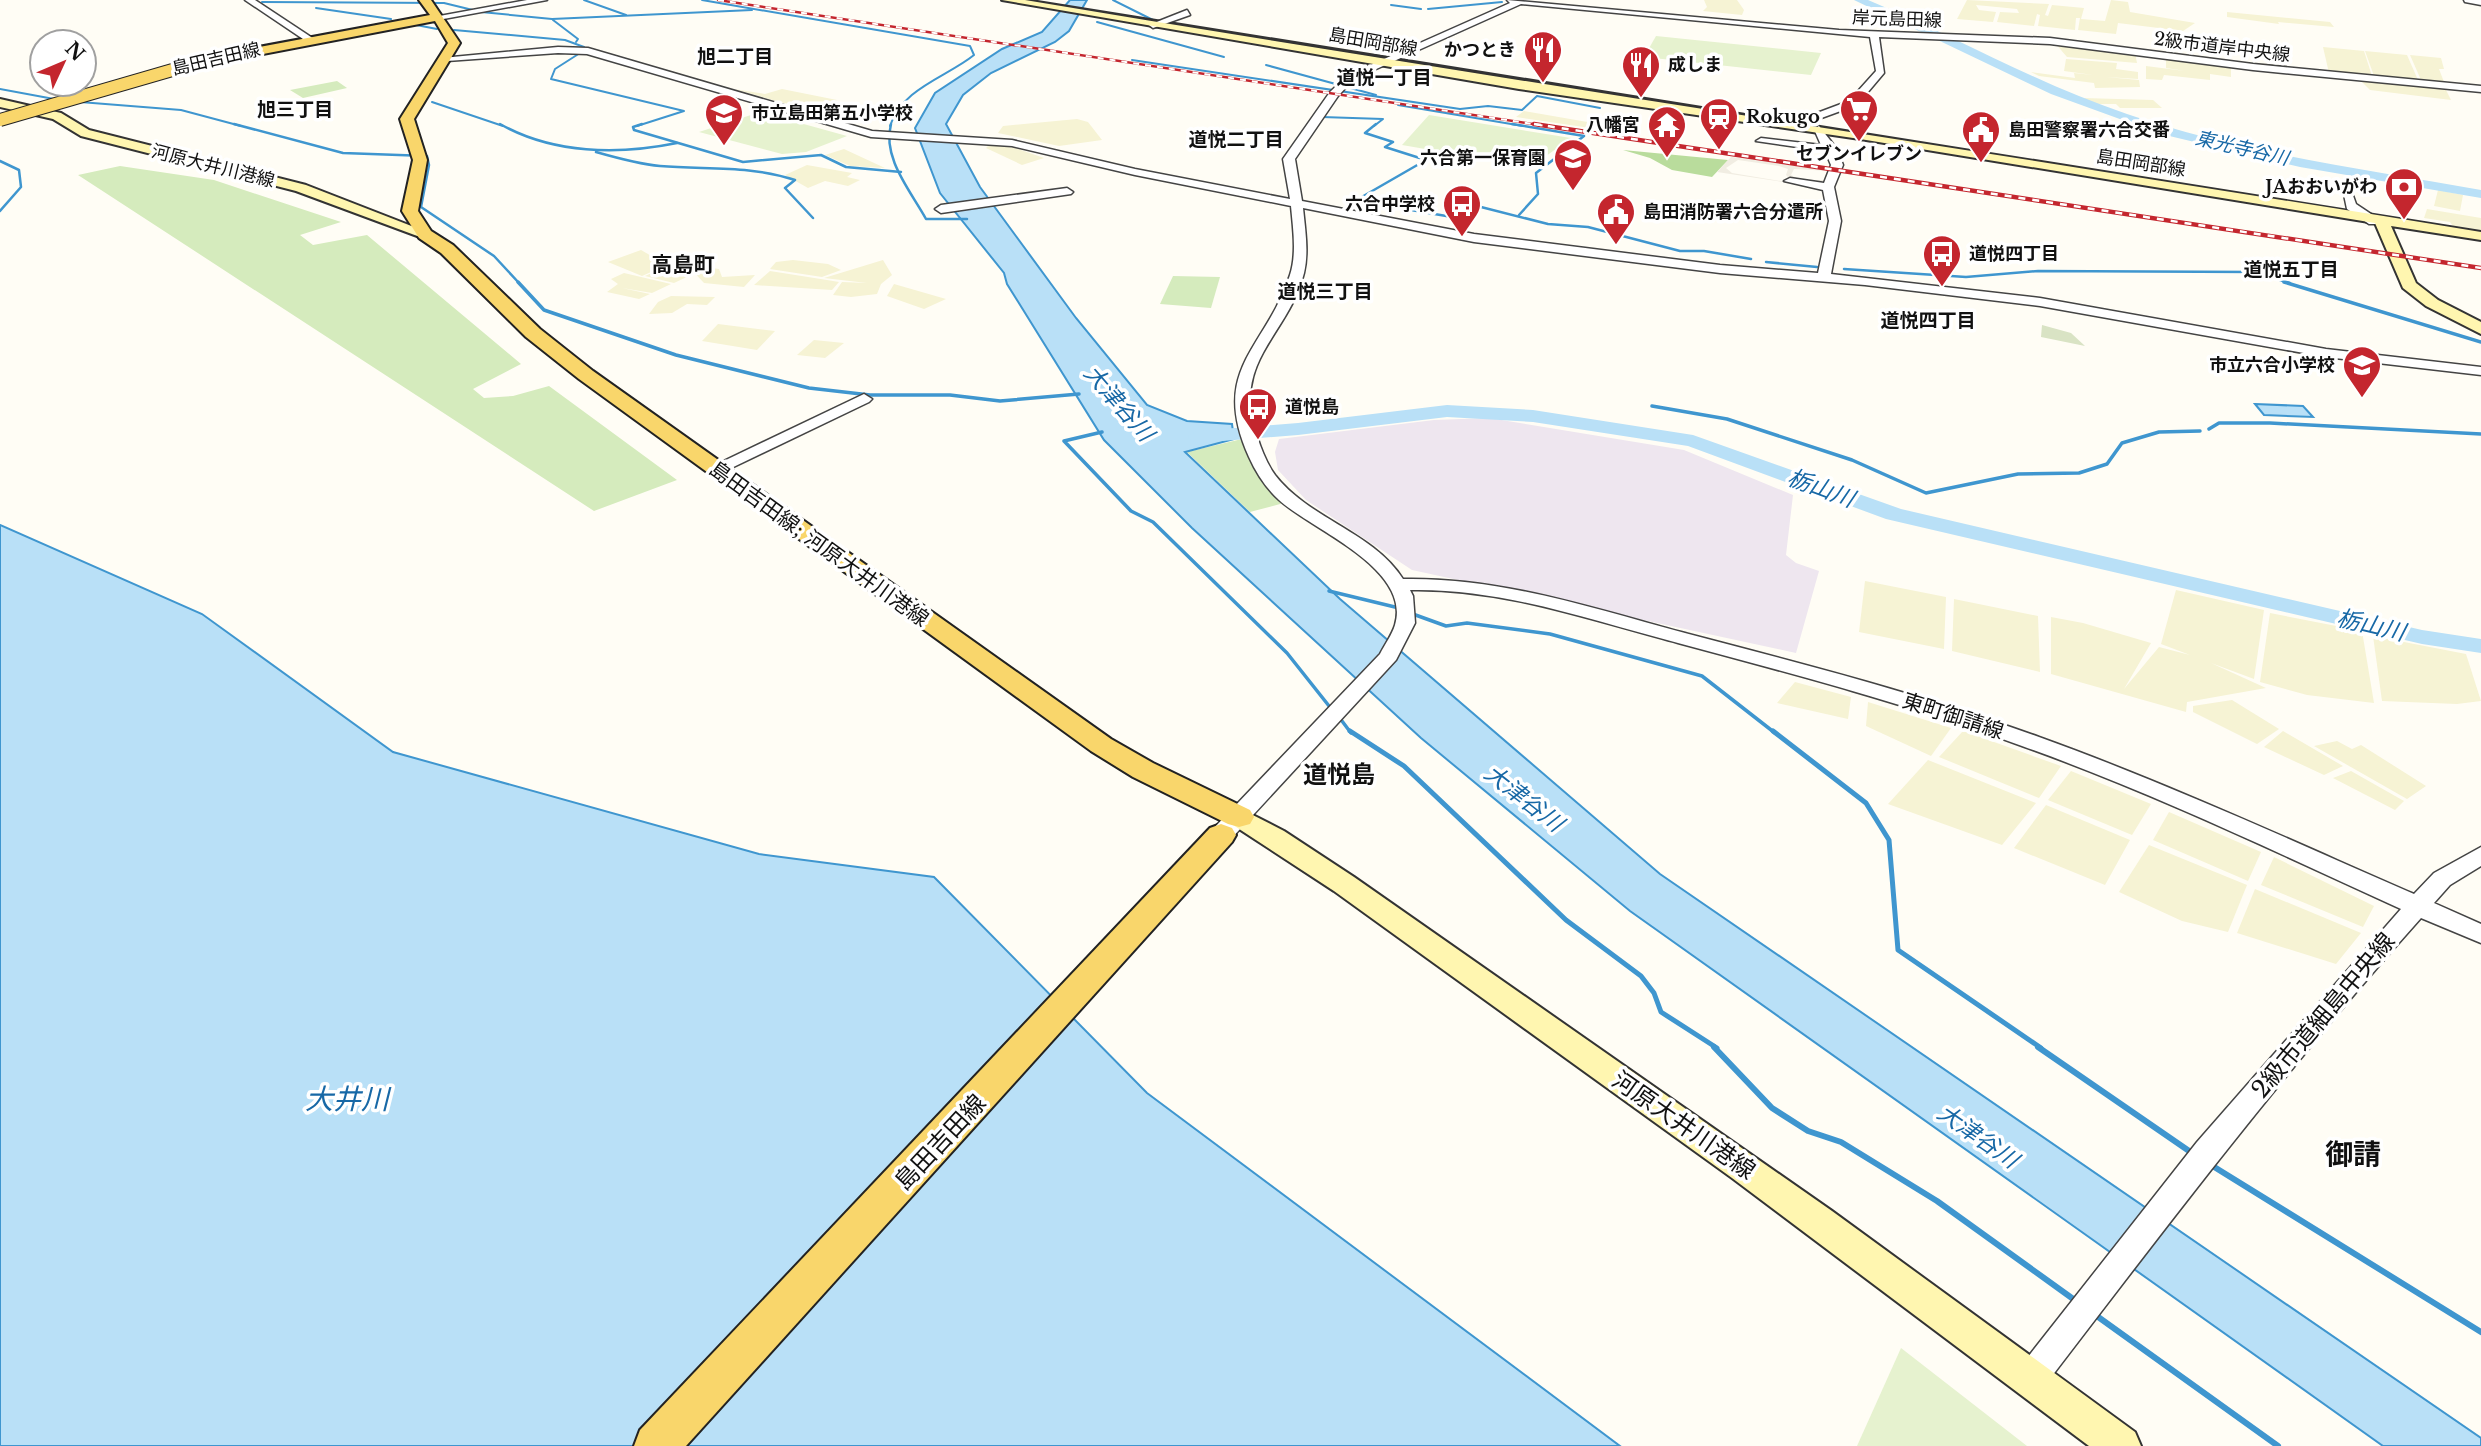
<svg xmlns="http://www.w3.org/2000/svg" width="2481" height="1446" viewBox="0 0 2481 1446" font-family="'Libre Baskerville','Noto Sans JP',serif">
<rect width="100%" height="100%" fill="#fffdf5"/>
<!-- industrial -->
<path fill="#eee6ef" d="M1489,418L1684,450L1793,495L1786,555L1796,563L1819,571L1796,653L1412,570L1306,500L1278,470L1275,452L1279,439L1434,420Z"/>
<!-- farmland -->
<g fill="#f6f3d4">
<path d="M1704,0H1737L1744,10L1742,15L1703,11L1707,7Z"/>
<path d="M1967,0L2049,4L2045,15L2048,16L2052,5L2084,8L2081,19L2105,21L2111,0L2128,2L2130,12L2195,23L2183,31L2118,23L2116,34L2078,30L2080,18H2076L2075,30L2038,26L2040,15L2037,14L2034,26L1997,22L2000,12L2019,13L2017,9L1976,5L1979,10L1996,12L1993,22L1957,19Z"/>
<path d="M2227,12L2330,22L2334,27L2278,22L2279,24L2227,17Z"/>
<path d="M2055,43L2135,53L2137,63L2067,57Z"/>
<path d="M2323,47L2364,51L2372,76L2329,73Z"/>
<path d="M2365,51L2407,55L2418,80L2374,76Z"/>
<path d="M2410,55L2441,58L2444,69H2439L2444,82L2421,80Z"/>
<path d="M2166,58L2231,67V77L2210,74V80L2164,75L2162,80L2146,79V66L2185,71L2166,68Z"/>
<path d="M2066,59L2117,63L2116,69L2138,72V79L2106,77L2139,80L2140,87L2095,88L2094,83L2039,76L2031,72L2075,78L2074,73L2093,75L2064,71Z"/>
<path d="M2360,80L2444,86L2451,100L2370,90Z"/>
<path d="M734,89L765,94L782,89L837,100L811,111Z"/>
<path d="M2083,98L2153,100L2162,108H2120L2116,104H2096Z"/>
<path d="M1524,111L1599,124L1604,130L1516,117Z"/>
<path d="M1077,119L1088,122L1102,140L1059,146L998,133L1003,126Z"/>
<path d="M990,144L1015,148L1044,158L1022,165L986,148Z"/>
<path d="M844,149L872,162L885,168L850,166L825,155Z"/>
<path d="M807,165L852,173L847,177L860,180L848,186L825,181L808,188L785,175Z"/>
<path d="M2438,190L2463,195L2460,211L2434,206Z"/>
<path d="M2427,209L2481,218V232L2455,229L2450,222L2424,218Z"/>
<path d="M641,250L667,265L642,276L608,262Z"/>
<path d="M793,260L828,264L841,270L822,277L770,269L776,262Z"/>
<path d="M883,260L892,275L881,284L877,294L851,297L833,295L842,282L867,283L824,278Z"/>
<path d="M677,262L691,275L674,283L645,276Z"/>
<path d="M696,266L719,269L722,277L755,275L744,287L704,283L691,269Z"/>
<path d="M770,271L827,280L839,282L832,290L754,285Z"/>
<path d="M624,273L671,284L652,293L622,288L650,294L639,299L607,292L618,284L611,279Z"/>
<path d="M894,284L946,299L924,309L887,296Z"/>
<path d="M671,296L715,297L707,305L687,304L672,313L649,314L658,302Z"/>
<path d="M718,324L775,331L757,350L702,341Z"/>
<path d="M814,340L844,343L825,358L797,355Z"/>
<path d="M1865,581L1946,597L1944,649L1859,632Z"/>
<path d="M2176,590L2264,610L2254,679L2211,663L2266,688L2187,702L2186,712L2051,674V617L2083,623L2151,643L2124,689L2159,647L2190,655L2161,644Z"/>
<path d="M1954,599L2038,616L2040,672L1952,651Z"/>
<path d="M2270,613L2362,631L2374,703L2307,695L2260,682Z"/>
<path d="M2373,636L2466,654L2481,701L2457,704L2382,701Z"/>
<path d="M1795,682L1851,697L1848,719L1777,703Z"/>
<path d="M2232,700L2279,729L2257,744L2193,712V706Z"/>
<path d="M1868,702L1951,728L1931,756L1866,726Z"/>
<path d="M1963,731L2061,766L2039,798L1939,757Z"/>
<path d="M2283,731L2343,766L2324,775L2264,747Z"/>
<path d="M2337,741L2352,749L2361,745L2426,786L2407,799L2314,746Z"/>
<path d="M1928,760L2036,803L2002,845L1888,804Z"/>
<path d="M2071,771L2151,804L2132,835L2048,800Z"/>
<path d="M2351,771L2404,801L2395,810L2333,778Z"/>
<path d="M2046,805L2130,840L2105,885L2014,848Z"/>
<path d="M2169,812L2261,852L2248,881L2153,840Z"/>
<path d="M2149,845L2247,885L2228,932L2182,921L2119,892Z"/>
<path d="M2274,857L2374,906L2363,927L2261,885Z"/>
<path d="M2255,889L2361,933L2336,964L2237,933Z"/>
</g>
<!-- green -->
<g fill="#d5ebbd">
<path d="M337,81L347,88L303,98L290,90Z"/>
<path d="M120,166L214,180L341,222L300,235L313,245L367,235L521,364L473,389L484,398L513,396L549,386L677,480L594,511L78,175Z"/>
<path d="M1173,276L1220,277L1211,308L1160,304Z"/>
<path d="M1242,439L1258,473L1284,503L1250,512L1187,452Z"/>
</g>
<!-- forest -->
<path fill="#b9dc9c" d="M1623,150L1728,160L1712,177L1672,170L1650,158Z"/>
<!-- cemetery -->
<path fill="#d9e3c4" d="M2042,325L2071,333L2085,346L2041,337Z"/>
<!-- pitch -->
<g fill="#e6f2cf">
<path d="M1656,36L1821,53L1811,75L1644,57Z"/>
<path d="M760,112L847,136L806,152L782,154L699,132Z"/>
<path d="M1429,115L1571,138L1531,167L1402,145Z"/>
<path d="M1901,1348L2027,1446H1857Z"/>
</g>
<!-- plaza -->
<path fill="#f1ede2" d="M1731,157L1747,159L1830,171L1794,169L1791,175L1801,180H1826L1815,183L1790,179L1786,175L1788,169L1779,166L1738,160L1726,168L1732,173L1823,188L1717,172Z"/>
<!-- water -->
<g fill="#b9e0f7" stroke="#3f96cf" stroke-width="2">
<path d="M1070,0H1087L1069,31L1055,42L991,73L963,95L946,124L980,187L1076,318L1147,405L1187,421L1232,424L1234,439L1185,452L1340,599L1660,874L2481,1438V1446H2383L1630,911L1421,738L1192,528L1104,440L1007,284L1004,273L940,193L915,128L935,93L1002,49L1042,32Z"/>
<path d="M2255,404L2303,406L2313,417L2264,415Z"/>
<path d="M0,525L202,614L393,752L759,854L934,877L1147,1093L1620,1446H0Z"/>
</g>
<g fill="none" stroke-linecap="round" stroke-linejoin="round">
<!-- stream-far4 -->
<g stroke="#3f96cf" stroke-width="2">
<path d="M584,0L626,15"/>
<path d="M702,0L970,46L974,55C947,77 902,88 890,126"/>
<path d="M1113,0L1157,22"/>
<path d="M262,2L444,3L481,12L552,19L752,10"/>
<path d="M1391,5L1421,9"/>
<path d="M316,8L391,19"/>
<path d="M1428,9L1502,2"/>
<path d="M553,20L578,39L576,42"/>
<path d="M1097,22L1224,57"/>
<path d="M411,24L437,29"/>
<path d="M454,30L565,40L584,47"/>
<path d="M580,53L555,69L551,79L684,111L637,126"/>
<path d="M1132,60L1460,109L1488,106L1522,110L1537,96L1600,108"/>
<path d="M1266,65L1376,95"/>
<path d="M0,89L54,99"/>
<path d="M80,102L181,110L241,126"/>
<path d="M432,102L503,126"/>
<path d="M1398,105L1523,126"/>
<path d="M1322,117L1383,119L1374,126"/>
</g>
<!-- stream-far3 -->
<g stroke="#3f96cf" stroke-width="2.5">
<path d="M234,124L343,153L427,156L429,165L421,207L494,256L519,283"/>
<path d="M500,124C553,154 618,155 677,143"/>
<path d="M642,124L633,127L634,130L743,162L821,155L846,167L901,172"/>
<path d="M891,124C882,158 910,190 926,219H967"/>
<path d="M1376,124L1365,133L1393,142L1385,147L1426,160L1360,198L1364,202L1458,218L1481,207L1548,224L1588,227L1680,251H1704L1751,259"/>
<path d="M1512,124L1584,136L1536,173L1538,194L1519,215"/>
<path d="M596,152C617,158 638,164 660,166C706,170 750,165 795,180L785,188L813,218"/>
<path d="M0,161L19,170L21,187L0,211"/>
<path d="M1766,262L1817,267"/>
<path d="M1844,269L1966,277L2038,271L2253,272L2290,283"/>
</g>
<!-- stream-far2 -->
<g stroke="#3f96cf" stroke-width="3.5">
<path d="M518,282L544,310L676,355L809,388L870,395H950L1000,401L1079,394"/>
<path d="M2284,282L2481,342"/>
<path d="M1652,406L1727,419L1852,460L1926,493L2018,474L2079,473L2107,464L2122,443L2159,432L2200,431"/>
<path d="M2209,429L2219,423H2270L2481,434"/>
<path d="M1102,432L1064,441L1131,511L1153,522L1287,653L1333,711"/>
<path d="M1329,591L1399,608"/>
<path d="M1410,613L1446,626L1467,623L1550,634L1702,676L1775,733"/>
<path d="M1339,717L1351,733"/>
</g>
<!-- stream-far1 -->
<g stroke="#3f96cf" stroke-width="5">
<path d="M1350,731L1404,766L1566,920L1641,976L1654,993L1661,1012L1717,1048"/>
<path d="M1773,731L1866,803L1889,840L1898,950L2041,1048"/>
</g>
<!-- stream -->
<g stroke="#3f96cf" stroke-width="6">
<path d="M1714,1047L1772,1108L1808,1131L1841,1142L1937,1201L2076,1301"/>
<path d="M2038,1047L2192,1153"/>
<path d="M2211,1165L2481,1332"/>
<path d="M2094,1314L2278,1446"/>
</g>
<!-- river -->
<g fill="#b9e0f7" fill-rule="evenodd">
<path d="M1854,0H1868C1955,36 2037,84 2127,114C2241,153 2362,169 2481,190V198L2300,167L2161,134L2051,94Z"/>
<path d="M1447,405L1533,410L1693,435L1901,509L2422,630L2481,639V653L2422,644L1886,519L1688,446L1533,422L1447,417L1298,435L1197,443L1187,437L1197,431L1298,423Z"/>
</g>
<defs>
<g id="tertiary">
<path d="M245,0H255L314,39L306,41Z"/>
<path d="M527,0H547L438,20L434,17Z"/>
<path d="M1507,0L1839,30L2050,38L2253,64L2481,86V92L2253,70L2050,44L1879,37L1884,73L1857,105L1805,124L1800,121L1801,119L1849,101L1876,71L1870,37L1521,4L1354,79L1338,96L1295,159L1302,201L1474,234L1720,265L1818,273L1829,221L1823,190L1784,181L1790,178L1824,183L1831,165L1825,151L1756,141L1761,138L1821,145L1814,129L1819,126L1837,149L1843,165L1834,187L1841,221L1831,274L2040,298L2326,349L2481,367V375L2326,357L2040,306L1865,285L1720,273L1474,242L1303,208C1305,229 1309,252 1304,273C1289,335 1230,361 1257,436C1261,449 1267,464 1275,475C1309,519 1373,532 1403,579C1500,577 1592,608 1685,633C1804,664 1924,695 2039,737C2167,783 2290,840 2414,894L2434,873L2481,847V866L2450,885L2434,903L2481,924V943L2421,918C2287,1068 2165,1228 2042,1389L2031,1394L2020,1389L2015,1378L2020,1367L2197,1142L2401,909C2276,852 2151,792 2022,746C1910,705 1794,674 1678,643C1590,620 1502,588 1410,590L1413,596L1415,623L1396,660L1229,841H1213L1210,835L1213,829L1380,654C1385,644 1392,635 1395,625C1412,568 1312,530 1279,500C1266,488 1256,473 1249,457C1209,368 1266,349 1290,275C1297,254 1293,228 1291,206L1135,175L1012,146L871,137L587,54L558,53L447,61L442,58L558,47L588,48L872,131L1012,140L1135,169L1290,199L1283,159L1330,92L1348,75L1510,3Z"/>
<path d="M2464,0H2481V5L2465,2Z"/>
<path d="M1187,10L1190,15L1153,28L1149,25Z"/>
<path d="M1067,188L1073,192L1071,194L941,213L935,209L941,205Z"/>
<path d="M2343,190H2351L2356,204L2377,218V224H2369L2347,209Z"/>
<path d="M864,394L872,399L869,402L721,473L715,474L707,469Z"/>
</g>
<g id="secondary">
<path d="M1002,0H1025C1509,81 1996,153 2481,232V240L2391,226L2416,283L2438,300L2481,322V334L2426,306L2403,288L2375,223L1860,139L1519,89Z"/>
<path d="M0,99L61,113L89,130L306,185L432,234L425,238L420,237L296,191L81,136L53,119L0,107Z"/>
<path d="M1239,808L1284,831L1354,877L1832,1211L2135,1432L2141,1446H2089L1732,1178L1334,891L1230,823L1226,817L1230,811Z"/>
</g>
<g id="primary">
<path d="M419,0H431L460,43L414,119L427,160L418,211L431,231L453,245L540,329L593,371L1111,739L1153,763L1250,810L1254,817L1250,824L1239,827L1228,824L1133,777L1091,751L579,379L526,337L441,253L419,238L402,211L413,160L400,119L448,43L435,21L200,66L194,62L200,58L430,15Z"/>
<path d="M1221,824L1232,828L1236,835L1232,842L686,1446H634L640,1430L1210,828Z"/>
</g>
</defs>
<!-- tertiary casing -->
<use href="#tertiary" stroke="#444" stroke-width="3"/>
<!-- secondary casing -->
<use href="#secondary" stroke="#333" stroke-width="4"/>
<!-- primary casing -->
<use href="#primary" stroke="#222" stroke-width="4"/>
<!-- tertiary -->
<use href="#tertiary" fill="#fff" fill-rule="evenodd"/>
<!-- secondary -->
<use href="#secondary" fill="#fff6b0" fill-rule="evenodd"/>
<!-- primary -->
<use href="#primary" fill="#f9d66b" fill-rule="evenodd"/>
<defs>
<path id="rail-far1" d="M718,0L1546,126"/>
<path id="rail" d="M1534,124L2481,268"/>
</defs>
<!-- rail-far1 casing -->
<use href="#rail-far1" stroke="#c4262e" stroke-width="2.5"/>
<!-- rail casing -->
<use href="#rail" stroke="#c4262e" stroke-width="4.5"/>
<!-- rail-far1 -->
<use href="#rail-far1" stroke="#fff" stroke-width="2" stroke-dasharray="6" stroke-linecap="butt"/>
<!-- rail -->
<use href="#rail" stroke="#fff" stroke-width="2.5" stroke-dasharray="7" stroke-linecap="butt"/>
<defs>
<path id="primary-bridge" d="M0,120L200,62"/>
</defs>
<!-- primary-bridge casing -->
<use href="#primary-bridge" stroke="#222" stroke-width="14" stroke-linecap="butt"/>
<!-- primary-bridge -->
<use href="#primary-bridge" stroke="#f9d66b" stroke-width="12"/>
</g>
<!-- icons -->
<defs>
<symbol id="restaurant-pin" viewBox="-11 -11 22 30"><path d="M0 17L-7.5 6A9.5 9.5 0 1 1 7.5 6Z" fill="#c4262e" stroke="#fff"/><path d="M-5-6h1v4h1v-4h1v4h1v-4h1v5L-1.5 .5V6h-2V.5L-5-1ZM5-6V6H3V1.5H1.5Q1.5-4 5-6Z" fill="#fff"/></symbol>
<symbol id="supermarket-pin" viewBox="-11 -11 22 30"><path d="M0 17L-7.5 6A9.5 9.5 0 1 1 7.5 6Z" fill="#c4262e" stroke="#fff"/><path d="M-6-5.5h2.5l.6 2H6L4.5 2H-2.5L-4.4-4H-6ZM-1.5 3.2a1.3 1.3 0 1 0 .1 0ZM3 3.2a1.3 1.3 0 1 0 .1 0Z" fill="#fff"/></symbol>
<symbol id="school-pin" viewBox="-11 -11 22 30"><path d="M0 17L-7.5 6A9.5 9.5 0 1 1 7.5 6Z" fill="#c4262e" stroke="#fff"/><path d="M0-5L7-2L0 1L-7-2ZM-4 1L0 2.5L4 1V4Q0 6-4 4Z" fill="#fff"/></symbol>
<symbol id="station-pin" viewBox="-11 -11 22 30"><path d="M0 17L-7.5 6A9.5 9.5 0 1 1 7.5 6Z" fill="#c4262e" stroke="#fff"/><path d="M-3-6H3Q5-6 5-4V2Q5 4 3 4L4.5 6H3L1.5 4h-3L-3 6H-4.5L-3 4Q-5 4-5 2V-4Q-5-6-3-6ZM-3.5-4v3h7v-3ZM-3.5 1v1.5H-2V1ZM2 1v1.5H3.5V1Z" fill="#fff"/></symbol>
<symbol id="temple-pin" viewBox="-11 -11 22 30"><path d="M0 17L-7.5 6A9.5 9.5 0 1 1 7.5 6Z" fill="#c4262e" stroke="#fff"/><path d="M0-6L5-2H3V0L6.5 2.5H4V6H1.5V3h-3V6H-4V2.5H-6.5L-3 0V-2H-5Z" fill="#fff"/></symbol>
<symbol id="civic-pin" viewBox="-11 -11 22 30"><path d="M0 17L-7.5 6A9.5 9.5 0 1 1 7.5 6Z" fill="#c4262e" stroke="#fff"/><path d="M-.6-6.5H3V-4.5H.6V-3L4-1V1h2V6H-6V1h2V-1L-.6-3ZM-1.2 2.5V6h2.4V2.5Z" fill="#fff"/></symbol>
<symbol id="bank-pin" viewBox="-11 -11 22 30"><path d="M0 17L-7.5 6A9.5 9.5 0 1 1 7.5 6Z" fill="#c4262e" stroke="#fff"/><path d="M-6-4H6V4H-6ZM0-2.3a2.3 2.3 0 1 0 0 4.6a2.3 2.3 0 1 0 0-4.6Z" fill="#fff"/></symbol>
<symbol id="bus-pin" viewBox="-11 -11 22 30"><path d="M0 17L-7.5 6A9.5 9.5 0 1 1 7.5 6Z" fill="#c4262e" stroke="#fff"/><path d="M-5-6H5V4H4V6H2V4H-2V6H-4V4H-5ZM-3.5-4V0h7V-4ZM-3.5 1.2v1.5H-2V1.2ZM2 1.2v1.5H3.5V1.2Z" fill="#fff"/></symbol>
</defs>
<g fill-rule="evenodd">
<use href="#restaurant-pin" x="1521" y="28" width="44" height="60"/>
<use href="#restaurant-pin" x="1619" y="43" width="44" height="60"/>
<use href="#supermarket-pin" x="1837" y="87" width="44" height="60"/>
<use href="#school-pin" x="702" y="91" width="44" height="60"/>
<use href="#station-pin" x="1697" y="95" width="44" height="60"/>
<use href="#temple-pin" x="1645" y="103" width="44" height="60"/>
<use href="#civic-pin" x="1959" y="108" width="44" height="60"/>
<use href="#school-pin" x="1551" y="136" width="44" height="60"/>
<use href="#bank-pin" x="2382" y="165" width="44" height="60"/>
<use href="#bus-pin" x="1440" y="182" width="44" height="60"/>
<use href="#civic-pin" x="1594" y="190" width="44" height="60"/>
<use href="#bus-pin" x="1920" y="232" width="44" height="60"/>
<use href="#school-pin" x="2340" y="343" width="44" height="60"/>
<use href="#bus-pin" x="1236" y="385" width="44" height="60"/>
</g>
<g text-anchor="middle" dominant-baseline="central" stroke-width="7" stroke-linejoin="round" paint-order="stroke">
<!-- far-street labels -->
<g font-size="18" fill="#111" stroke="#fff">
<text transform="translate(1897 19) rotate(2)">岸元島田線</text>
<text transform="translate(1373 42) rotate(10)">島田岡部線</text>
<text transform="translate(2222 47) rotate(7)">2級市道岸中央線</text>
<text transform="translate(216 59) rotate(-13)">島田吉田線</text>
<text transform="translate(2141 163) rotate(9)">島田岡部線</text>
<text transform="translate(213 166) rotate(14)">河原大井川港線</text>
</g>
<!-- far-poi labels -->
<g font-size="18" font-weight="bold" fill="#111" stroke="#fff" text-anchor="start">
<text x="1516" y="50" text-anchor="end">かつとき</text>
<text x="1668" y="65">成しま</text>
<text x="751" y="113">市立島田第五小学校</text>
<text x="1746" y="117">Rokugo</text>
<text x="1640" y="125" text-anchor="end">八幡宮</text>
<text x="2008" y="130">島田警察署六合交番</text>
<text x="1859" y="154" text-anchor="middle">セブンイレブン</text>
<text x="1546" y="158" text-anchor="end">六合第一保育園</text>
<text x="2377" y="187" text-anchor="end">JAおおいがわ</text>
<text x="1435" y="204" text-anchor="end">六合中学校</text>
<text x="1643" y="212">島田消防署六合分遣所</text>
<text x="1969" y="254">道悦四丁目</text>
<text x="2335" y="365" text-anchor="end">市立六合小学校</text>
<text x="1285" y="407">道悦島</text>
</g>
<!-- far-neighbourhood labels -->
<g font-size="19" font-weight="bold" fill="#111" stroke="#fff">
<text x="735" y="56">旭二丁目</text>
<text x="1384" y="77">道悦一丁目</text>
<text x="295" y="109">旭三丁目</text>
<text x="1236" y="139">道悦二丁目</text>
<text x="2291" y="269">道悦五丁目</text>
<text x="1325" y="291">道悦三丁目</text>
<text x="1928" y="320">道悦四丁目</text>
</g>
<!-- far-water labels -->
<g font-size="19" font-style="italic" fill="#1768a6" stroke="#fff">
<text transform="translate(2242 148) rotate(13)">東光寺谷川</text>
</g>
<!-- far-quarter labels -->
<g font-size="21" font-weight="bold" fill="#111" stroke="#fff">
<text x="683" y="265">高島町</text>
</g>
<!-- street labels -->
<g font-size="21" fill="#111" stroke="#fff">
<text transform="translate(819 544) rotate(36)">島田吉田線; 河原大井川港線</text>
<text transform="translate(1953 716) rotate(18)">東町御請線</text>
</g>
<!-- water labels -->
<g font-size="23" font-style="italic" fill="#1768a6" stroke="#fff">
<text transform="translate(1119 403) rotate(49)">大津谷川</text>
<text transform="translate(1821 488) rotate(20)">栃山川</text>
<text transform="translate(2371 625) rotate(13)">栃山川</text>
<text transform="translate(1524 798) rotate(38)">大津谷川</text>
<text transform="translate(1978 1136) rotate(35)">大津谷川</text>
</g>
<!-- quarter labels -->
<g font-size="24" font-weight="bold" fill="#111" stroke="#fff">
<text x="1339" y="774">道悦島</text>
</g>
<!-- near-street labels -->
<g font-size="24" fill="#111" stroke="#fff">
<text transform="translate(2323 1015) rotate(-50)">2級市道細島中央線</text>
<text transform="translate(1684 1125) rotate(35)">河原大井川港線</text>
<text transform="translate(940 1142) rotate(-47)">島田吉田線</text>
</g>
<!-- near-water labels -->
<g font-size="28" font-style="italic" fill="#1768a6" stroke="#fff">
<text x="347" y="1099">大井川</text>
</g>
<!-- near-quarter labels -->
<g font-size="28" font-weight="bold" fill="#111" stroke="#fff">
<text x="2353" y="1154">御請</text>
</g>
</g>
<!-- north arrow -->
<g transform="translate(63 63) rotate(46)"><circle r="33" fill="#ffffff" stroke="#a0a0a0" stroke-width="2"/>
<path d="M0-5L12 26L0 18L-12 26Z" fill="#c4262e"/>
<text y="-10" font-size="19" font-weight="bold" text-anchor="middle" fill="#111111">N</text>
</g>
</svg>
